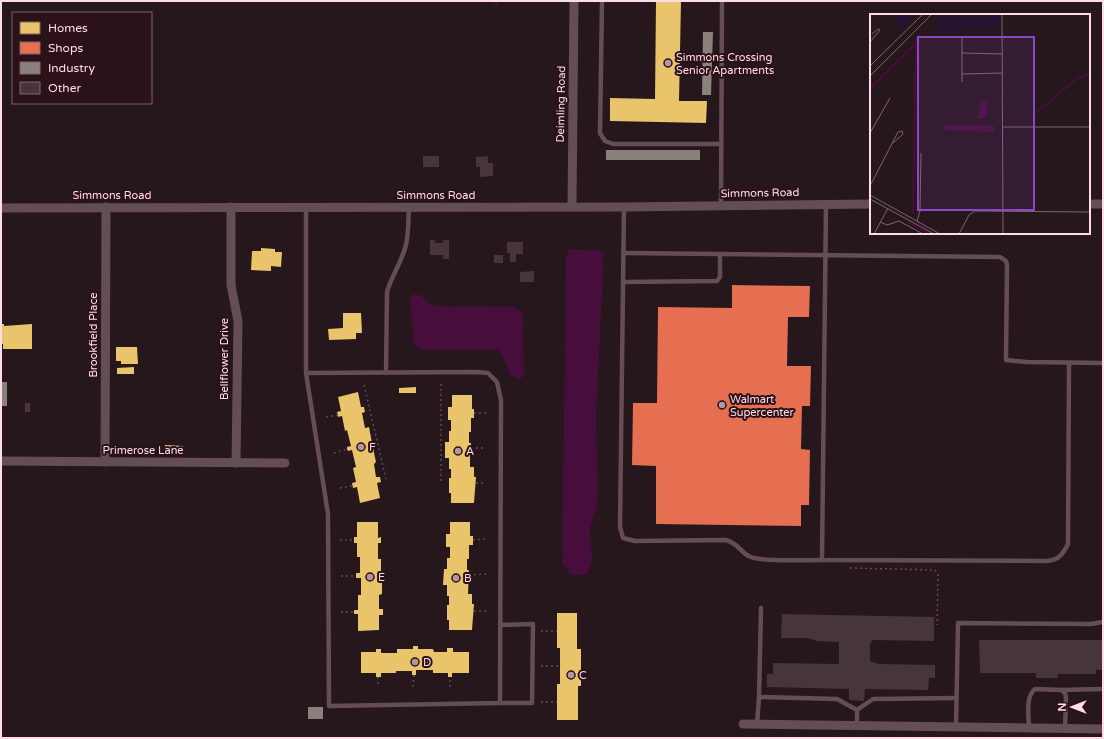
<svg xmlns="http://www.w3.org/2000/svg" width="1104" height="739" viewBox="0 0 1104 739" font-family="'Varela Round',sans-serif">
<rect width="100%" height="100%" fill="#25171b"/>
<!-- water -->
<g fill="#470d3b">
<path d="M568,249L604,251L596,417L598,503L590,529L592,561L588,574L572,575L562,564L566,258Z"/>
<path d="M412,294L420,295L432,306L514,307L523,312L524,375L520,379L511,376L506,364L499,350H423L414,345L410,300Z"/>
</g>
<!-- homes -->
<g fill="#e9c46a">
<path d="M656,1H681L679,101H707L706,123L610,121V98L655,99Z"/>
<path d="M261,248L275,249V252H282L281,267L271,266V271L251,270L252,251H261Z"/>
<path d="M343,313H361L362,333H356V339L329,340L328,329L343,328Z"/>
<path d="M1,324H4V326L32,324V349H3V344H1Z"/>
<path d="M116,347H137L138,364H121V361H116Z"/>
<path d="M134,367V374H117V368Z"/>
<path d="M416,387V393H399V388Z"/>
<path d="M358,392L361,407H364L365,412L362,413L365,428L369,427L372,443L375,442L376,447L373,448L376,462L374,464L376,477H380L381,482L377,483L380,498L360,503L357,487L353,488L352,483L356,482L353,468L356,467L352,450L348,451L347,449V447L351,446L347,430L345,431L342,416L338,417L337,412L341,411L338,397Z"/>
<path d="M452,395H472V409H474V418H471V432H469V443H471V453H470V467H474V477H476L474,503H451V493H449V478H451V469H449V458H445V442H449V431H451V420H448V407H452Z"/>
<path d="M165,445L183,446V455H165Z"/>
<path d="M357,522H378V538L381,537V543H378V559H381V574H384V579H382V594L379,595V609H383V615H379V630L358,631V614H354V610H358V595H361V578H356V573H360V557H357V543H354V537H357Z"/>
<path d="M450,522H470V536H473V545H469V559H467V570H469L468,594H472V604H474L472,630H449V620H447V605H449V596H447V585H443L444,569H447V558H450V547H446V534H450Z"/>
<path d="M557,613H577V649H581V686H578V720H557V684H560V648H557Z"/>
<path d="M413,646H418V649H433L434,652H447V648H453V652H469V673H452V677H448V673H433V670H416V675H412V671H396V673H381V677H376V673H361V652H376V649H381V653H397V649H413Z"/>
</g>
<!-- shops -->
<path fill="#e76f51" d="M732,285L810,286L809,317H788L787,366H811L810,406H802L801,449L810,450L809,505H801V526L656,524V466L632,465L633,403H657L658,307L732,308Z"/>
<!-- industry -->
<g fill="#8a817c">
<path d="M703,32H713L711,95H702Z"/>
<rect x="606" y="150" width="94" height="10"/>
<rect x="1" y="382" width="6" height="24"/>
<rect x="308" y="707" width="15" height="12"/>
</g>
<g fill="none" stroke-linecap="round" stroke-linejoin="round">
<!-- stream -->
<path stroke="#470d3b" stroke-width="3" d="M494,1L497,5"/>
</g>
<!-- building -->
<g fill="#46363a">
<rect x="423" y="156" width="16" height="11"/>
<path d="M488,156V163H493V176L480,177V167H476V157Z"/>
<path d="M430,240H435V243H443V240H449V259H443V255H430Z"/>
<path d="M507,242H523V254H516V262H510V253H507Z"/>
<rect x="494" y="255" width="9" height="8"/>
<path d="M534,271V282H520V272Z"/>
<rect x="25" y="403" width="5" height="9"/>
<path d="M782,614L934,617V641L872,640L870,645V661L879,664L935,665V678H929L928,690L865,689L864,701L849,700V689L767,687V674H773V663L839,664V642L817,641L807,638H781Z"/>
<path d="M1102,638H1103V670H1096V674H1058V678H1036V673H980L979,640H1102Z"/>
</g>
<g fill="none" stroke-linecap="round" stroke-linejoin="round">
<!-- path -->
<g stroke="#60485e" stroke-width="1.5" stroke-dasharray="2 3" stroke-linecap="butt">
<path d="M441,384V482"/>
<path d="M364,385L386,479"/>
<path d="M474,413H486"/>
<path d="M326,417L338,415"/>
<path d="M471,448H486"/>
<path d="M334,453L347,449"/>
<path d="M476,483H486"/>
<path d="M340,488L352,486"/>
<path d="M340,540H354"/>
<path d="M473,540L486,539"/>
<path d="M850,568L935,570L938,574L937,625"/>
<path d="M469,575L486,574"/>
<path d="M341,576H356"/>
<path d="M474,611H486"/>
<path d="M341,612H354"/>
<path d="M541,631H557"/>
<path d="M541,666H560"/>
<path d="M378,677V687"/>
<path d="M413,687L414,675"/>
<path d="M450,687V677"/>
<path d="M541,702H557"/>
</g>
<!-- service -->
<g stroke="#654d56" stroke-width="4.5">
<path d="M602,1L600,133L605,141L613,144H720"/>
<path d="M826,204L822,560L1047,561C1059,560 1063,554 1068,544L1069,363"/>
<path d="M721,205L722,1"/>
<path d="M624,207L620,527L623,538L635,541L726,540C740,544 740,553 751,557C761,562 808,560 822,560"/>
<path d="M623,253L1000,257L1006,261L1007,265L1006,360L1027,362L1103,363"/>
<path d="M623,282L717,281L720,277V254"/>
<path d="M306,373L477,372L488,373L497,382L501,400L500,703L329,706L328,514L306,373V207"/>
<path d="M386,373L387,292C391,278 398,268 403,254C409,240 408,223 409,207"/>
<path d="M1061,690L1103,689"/>
<path d="M759,697L761,608"/>
<path d="M500,703H532L533,624L500,625"/>
<path d="M757,724L759,697L837,699L857,710"/>
<path d="M857,726V710L873,699L956,698"/>
<path d="M956,727L958,623L1091,624L1103,622"/>
<path d="M1029,728C1029,717 1025,697 1035,689L1061,690L1065,693L1066,697L1065,729"/>
</g>
<!-- minor -->
<g stroke="#654d56" stroke-width="9">
<path d="M1089,204H1103"/>
<path d="M231,207V285L238,321L236,463"/>
<path d="M572,207L574,1"/>
<path d="M1,208L624,207L871,204"/>
<path d="M1,461L285,463"/>
<path d="M105,462L106,207"/>
<path d="M743,724L1103,729"/>
</g>
</g>
<!-- markers -->
<g fill="#b397a0" stroke="#2b1118" stroke-width="1.5">
<circle cx="668" cy="63" r="4"/>
<circle cx="722" cy="405" r="4"/>
<circle cx="361" cy="447" r="4"/>
<circle cx="458" cy="451" r="4"/>
<circle cx="370" cy="577" r="4"/>
<circle cx="456" cy="578" r="4"/>
<circle cx="415" cy="662" r="4"/>
<circle cx="571" cy="675" r="4"/>
</g>
<g text-anchor="middle" dominant-baseline="central" stroke-width="4" stroke-linejoin="round" paint-order="stroke">
<!-- poi labels -->
<g font-size="11" fill="#ffdce7" stroke="#2b1118" text-anchor="start">
<text x="676" y="57">Simmons Crossing<tspan x="676" dy="13">Senior Apartments</tspan></text>
<text x="730" y="399">Walmart<tspan x="730" dy="13">Supercenter</tspan></text>
<text x="369" y="447">F</text>
<text x="466" y="451">A</text>
<text x="378" y="577">E</text>
<text x="464" y="578">B</text>
<text x="423" y="662">D</text>
<text x="579" y="675">C</text>
</g>
<!-- street labels -->
<g font-size="11" fill="#ffdce7" stroke="#2b1118">
<text transform="translate(561 104) rotate(-89)">Deimling Road</text>
<text transform="translate(760 193) rotate(-1)">Simmons Road</text>
<text x="112" y="195">Simmons Road</text>
<text x="436" y="195">Simmons Road</text>
<text transform="translate(93 335) rotate(-90)">Brookfield Place</text>
<text transform="translate(224 359) rotate(-90)">Bellflower Drive</text>
<text x="143" y="450">Primerose Lane</text>
</g>
</g>
<!-- overview -->
<g transform="translate(870 14)">
<rect width="220" height="220" fill="#25171b"/>
<path d="M21,0H45L31,14ZM71,0H129V15L98,14L68,20L67,5Z" fill="#251431"/>
<path d="M110,88H118L116,104L106,105L109,101ZM76,111L124,112L125,118L76,116L74,115Z" fill="#470d3b"/>
<path fill="none" stroke="#470d3b" stroke-width="2" d="M0,74L45,30M163,101L208,64L220,60M43,200L46,25M38,208L59,220"/>
<path fill="none" stroke="#7c666d" stroke-width="1" d="M132,0L133,220M0,28L10,16L8,15L2,20M92,39L132,40M0,52L53,0M92,60L132,59M0,62L62,0M92,68V22M132,113H220M0,119L20,84M0,172L28,118L32,117L33,120L23,129M0,181L70,220M0,185L64,220M47,207L50,197L51,139M10,208L17,211L29,207L53,220M4,220L18,194M89,220L99,201L105,197L220,198"/>
<path fill="#8f46c5" fill-opacity="0.15" stroke="#8f46c5" stroke-width="2" d="M48,23H164V196H48Z"/>
<rect width="220" height="220" fill="none" stroke="#ffdce7" stroke-width="2"/>
</g>
<!-- border -->
<rect width="1104" height="739" fill="none" stroke="#ffdce7" stroke-width="4"/>
<!-- legend -->
<rect x="12" y="12" width="140" height="92" fill="#2b1118" stroke="#80626b"/>
<rect x="20" y="22" width="20" height="12" fill="#e9c46a" stroke="#80626b"/>
<text x="48" y="32" font-size="12" fill="#ffdce7">Homes</text>
<rect x="20" y="42" width="20" height="12" fill="#e76f51" stroke="#80626b"/>
<text x="48" y="52" font-size="12" fill="#ffdce7">Shops</text>
<rect x="20" y="62" width="20" height="12" fill="#8a817c" stroke="#80626b"/>
<text x="48" y="72" font-size="12" fill="#ffdce7">Industry</text>
<rect x="20" y="82" width="20" height="12" fill="#46363a" stroke="#80626b"/>
<text x="48" y="92" font-size="12" fill="#ffdce7">Other</text>
<!-- north arrow -->
<g transform="translate(1072 707) rotate(270)" stroke="#2b1118" stroke-width="3" paint-order="stroke">
<path d="M0-3L7 15L0 10L-7 15Z" fill="#ffdce7"/>
<text y="-6" font-size="11" font-weight="bold" text-anchor="middle" fill="#ffdce7">N</text>
</g>
</svg>
